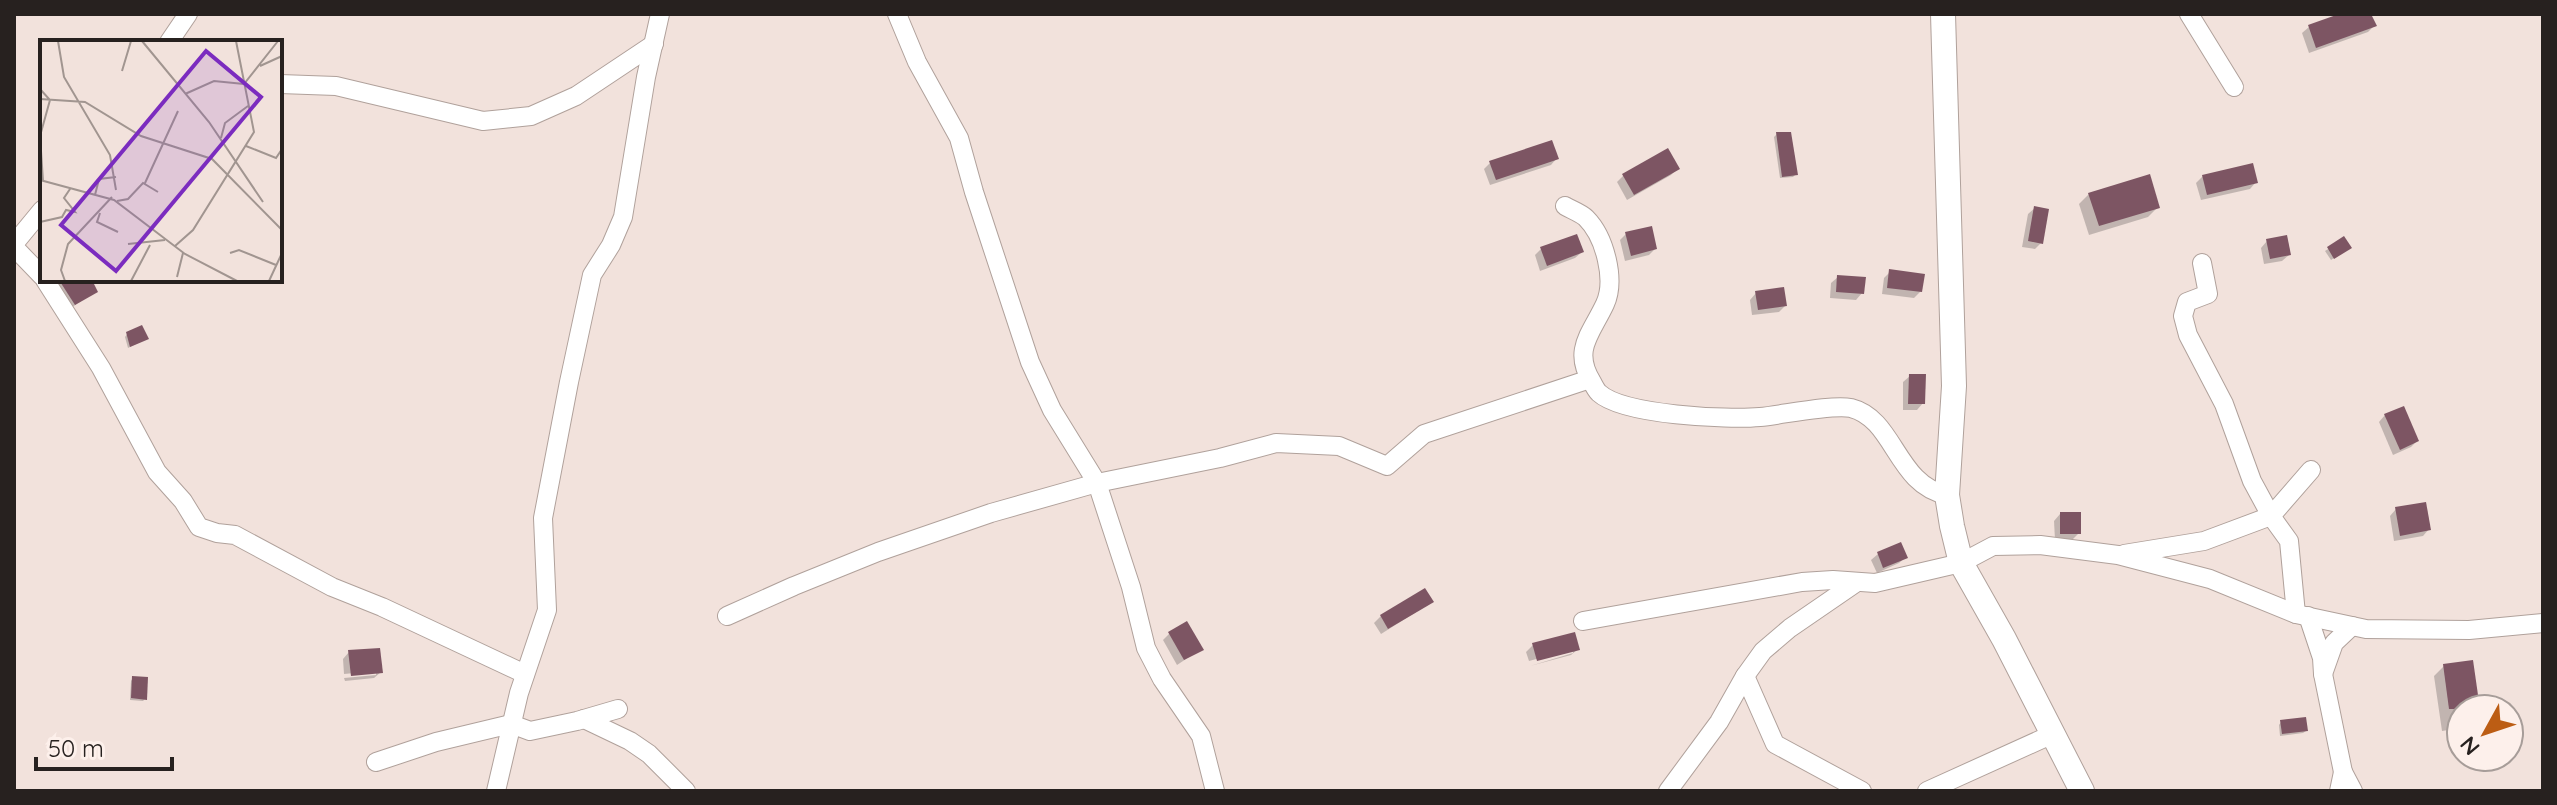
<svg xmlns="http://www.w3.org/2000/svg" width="2557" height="805" viewBox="0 0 2557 805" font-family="Quicksand,sans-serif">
<rect width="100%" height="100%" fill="#f2e2dc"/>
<!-- shadow -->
<g fill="#0003">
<path d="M2350,14H2369L2374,26L2368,32L2309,53L2302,33L2309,27Z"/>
<path d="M1777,134L1796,174L1793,177L1780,178L1774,137Z"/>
<path d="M1557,158L1551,165L1490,185L1484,169L1490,163Z"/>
<path d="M1677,169L1671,175L1627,200L1617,182L1623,176Z"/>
<path d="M2203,176L2256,182L2250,189L2201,200L2196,183Z"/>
<path d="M2089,194L2158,207L2148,217L2089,235L2079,204Z"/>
<path d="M2035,208L2041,243L2035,249L2022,247L2028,214Z"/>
<path d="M1626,234L1655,249L1649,255L1625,261L1620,240Z"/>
<path d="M2344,239L2346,250L2331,260L2325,251Z"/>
<path d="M2267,241L2289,255L2282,261L2264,264L2261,248Z"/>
<path d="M1541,249L1582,252L1575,258L1540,271L1535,255Z"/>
<path d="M1890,272L1921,291L1914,298L1882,294L1884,278Z"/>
<path d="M1838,277L1862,293L1856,300L1830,298L1831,283Z"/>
<path d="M50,280H90L96,291L68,310Z"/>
<path d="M1756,293L1785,306L1779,312L1752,315L1750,300Z"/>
<path d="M127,334L146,339L128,348L125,337Z"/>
<path d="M1910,376L1923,403L1917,410H1903V382Z"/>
<path d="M2385,415L2417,441L2411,447L2393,455L2379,422Z"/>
<path d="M2396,509L2429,529L2423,536L2394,541L2390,516Z"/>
<path d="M2060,514L2079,533L2073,539L2055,540L2054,521Z"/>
<path d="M1878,554L1906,557L1899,563L1877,573L1871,560Z"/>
<path d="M1432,602L1381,634L1374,623L1381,616Z"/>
<path d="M1169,634L1201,649L1177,665L1163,640Z"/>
<path d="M1533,645L1578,649L1571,655L1530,666L1573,653V649L1529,661L1526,652Z"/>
<path d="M349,652L381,672L374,678L345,681L344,678L376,675V671L344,674L343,659Z"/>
<path d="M2444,666L2478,709H2461V728L2442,731L2434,676Z"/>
<path d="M133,678L145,699L143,701L130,700L131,681Z"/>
<path d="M2281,722L2306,731L2303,733L2280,736L2279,725Z"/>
</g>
<!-- building -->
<g fill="#7d5563">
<path d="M2339,14H2371L2377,26L2316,48L2308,25Z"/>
<path d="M1776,132H1791L1798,175L1782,177Z"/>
<path d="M1552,140L1559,159L1496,180L1489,161Z"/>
<path d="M1668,148L1680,169L1634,195L1622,174Z"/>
<path d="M2253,163L2258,183L2207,195L2202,175Z"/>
<path d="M2150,174L2160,208L2099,226L2088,193Z"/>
<path d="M2034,206L2049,209L2043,244L2028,241Z"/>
<path d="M1652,226L1657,249L1631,256L1625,232Z"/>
<path d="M1577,234L1584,252L1547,266L1540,247Z"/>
<path d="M2287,235L2291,255L2270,259L2266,239Z"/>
<path d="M2344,236L2352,248L2334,259L2327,247Z"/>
<path d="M1889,269L1925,274L1922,292L1887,288Z"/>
<path d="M1837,275L1866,277L1864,294L1836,292Z"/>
<path d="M59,280H92L98,292L75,305Z"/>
<path d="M1784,287L1787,306L1758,310L1755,291Z"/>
<path d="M142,325L149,339L130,347L126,332Z"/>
<path d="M1909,374H1926L1925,404H1908Z"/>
<path d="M2404,406L2419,441L2400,450L2384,414Z"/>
<path d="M2426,502L2431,530L2400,536L2395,507Z"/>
<rect x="2060" y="512" width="21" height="22"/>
<path d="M1901,542L1908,558L1883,568L1877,552Z"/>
<path d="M1425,588L1434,602L1388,629L1380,615Z"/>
<path d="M1187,621L1204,650L1184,660L1168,632Z"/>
<path d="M1575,632L1580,650L1537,661L1532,643Z"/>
<path d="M380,648L383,673L351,676L348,650Z"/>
<path d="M2473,660L2480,709H2449L2443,664Z"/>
<path d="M132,676L148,677L147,700L131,698Z"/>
<path d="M2306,717L2308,731L2282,734L2280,720Z"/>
</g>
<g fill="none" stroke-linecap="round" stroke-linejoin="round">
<defs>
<g id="street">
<path d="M897,14L917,62L959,138L974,192L1030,362L1052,410L1097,483L1131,587L1146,648L1162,679L1201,736L1215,791"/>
<path d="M2189,14L2234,87"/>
<path d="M169,42L188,14"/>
<path d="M280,84L336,86L483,121L531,116L576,96L654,44"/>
<path d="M1565,206C1572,210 1581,213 1586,218C1605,237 1616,280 1605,304C1591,334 1572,350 1592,382C1594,386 1596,390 1599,393C1623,415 1727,420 1760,417C1782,415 1832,404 1851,408C1895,419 1896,485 1947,495"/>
<path d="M14,244L42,210"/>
<path d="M14,247L42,276"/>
<path d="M45,280L101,368L157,472L183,501L199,527L217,533L235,535L332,587L382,607L525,674"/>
<path d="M2124,554L2204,541L2271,516L2252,481L2224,404L2188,335L2183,316L2187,302L2208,294L2202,263"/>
<path d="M2296,614L2289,541L2271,516L2311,470"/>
<path d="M727,616L794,586L878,552L991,513L1097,483L1220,458L1276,443L1339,446L1387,466L1424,434L1590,379"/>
<path d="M2308,616L2322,658L2323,674L2334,643L2352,626"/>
<path d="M1583,621L1802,582L1833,580L1875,583L1961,563L1993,546L2040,545L2118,555L2210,579L2296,614L2366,629L2469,630L2543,623"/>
<path d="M2323,674L2343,772"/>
<path d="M1745,676L1775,744L1862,791"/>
<path d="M584,719L630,741L649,754L686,791"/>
<path d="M376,762L436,742L511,724L530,731L577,721L618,709"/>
<path d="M496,791L519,693L547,610L543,518L569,382L592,275L611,245L623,217L646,77L660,14"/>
<path d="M1668,791L1719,722L1745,676L1763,651L1790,628L1857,582"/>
<path d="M1927,791L2053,734"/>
<path d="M2339,791L2343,772L2353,791"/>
</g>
<path id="secondary" d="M1943,14L1954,386L1947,495L1952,526L1961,563L2004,639L2082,791"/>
</defs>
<!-- street casing -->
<use href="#street" stroke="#b0a19b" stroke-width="20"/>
<!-- secondary casing -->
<use href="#secondary" stroke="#b0a19b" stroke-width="26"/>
<!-- street -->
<use href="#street" stroke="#fff" stroke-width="18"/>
<!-- secondary -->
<use href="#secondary" stroke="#fff" stroke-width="24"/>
</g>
<!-- overview -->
<g transform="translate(40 40)">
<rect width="242" height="242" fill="#f2e2dc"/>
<path fill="none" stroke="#a19590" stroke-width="2" d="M18,1L24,37L70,115L76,150M102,1L169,82L223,162M220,26L242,16M82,31L91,1M204,44L238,1M0,49L10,60L0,96L3,141M145,54L174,41L204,44M0,59L45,62L101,96L172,119L242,190M181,98L185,83L208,66M206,106L236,118L242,109M0,140L74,160L145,214L197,241M105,143L138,71M55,155L59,139L76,137M77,161L88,159L103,143L118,152M60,173L57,182L78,192M0,182L22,177L26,170L35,172L24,158L30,149M88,204L125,200M135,206L153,190L214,92L196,1M190,213L199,210L236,225M137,237L143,213M25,241L21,230L28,204L72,157M91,241L110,205M229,241L242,213"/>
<path fill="#7b2cbf" fill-opacity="0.15" stroke="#7b2cbf" stroke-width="4" d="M166,11L221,57L76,231L21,185Z"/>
<rect width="242" height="242" fill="none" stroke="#27211f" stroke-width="4"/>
</g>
<!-- border -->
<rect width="2557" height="805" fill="none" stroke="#27211f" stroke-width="32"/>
<!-- north arrow -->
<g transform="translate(2485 733) rotate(230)"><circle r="38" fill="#fdf0eb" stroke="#a79d99" stroke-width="2"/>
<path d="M0-6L14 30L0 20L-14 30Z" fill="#bc5d14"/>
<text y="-12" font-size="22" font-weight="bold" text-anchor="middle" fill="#27211f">N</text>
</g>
<!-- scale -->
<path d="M36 757v12h136v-12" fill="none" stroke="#27211f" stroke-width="4"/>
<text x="48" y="757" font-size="24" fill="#27211f" stroke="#fdf0eb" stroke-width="6" paint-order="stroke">50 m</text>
</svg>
